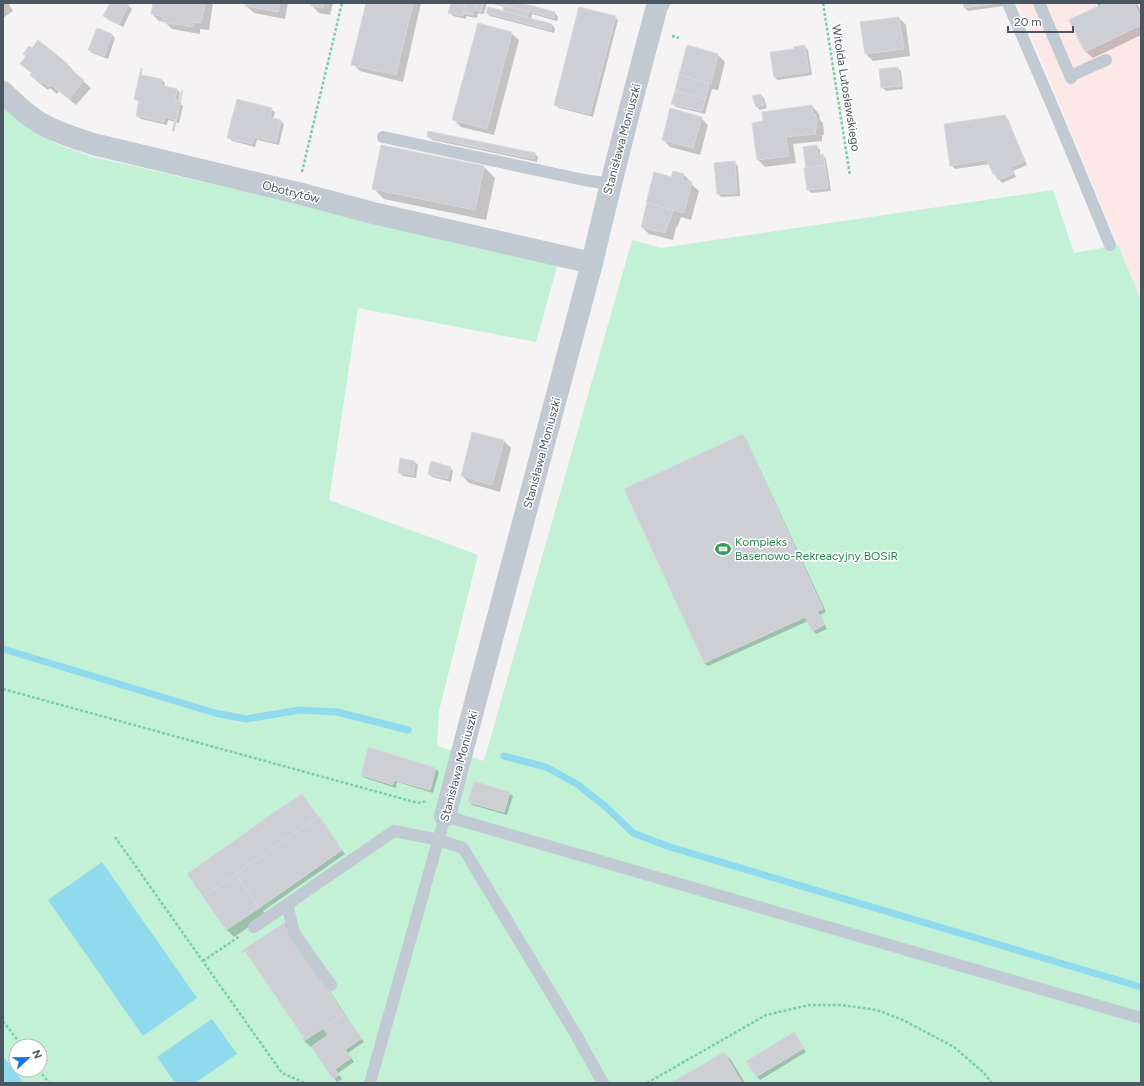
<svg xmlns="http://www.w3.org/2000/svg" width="1144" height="1086" viewBox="0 0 1144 1086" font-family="Figtree,sans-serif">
<rect width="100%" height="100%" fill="#f5f3f3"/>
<!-- medical -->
<path fill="#fce8e6" d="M1018,3H1141V300L1118,245Z"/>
<!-- green -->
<path fill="#c3f1d5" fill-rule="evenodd" d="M3,106L18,120L55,143L89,156L558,263L536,342L358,308L329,500L478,555L439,711L437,746L484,761L632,240L661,248L1053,190L1074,253L1118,245L1141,300V1083H24L3,1056ZM16,1046H40V1070H16Z"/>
<!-- water -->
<g fill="#90daee">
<path d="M102,862L197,998L143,1036L48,900Z"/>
<path d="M212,1019L237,1054L195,1083H175L157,1057Z"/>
<path d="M3,1056L24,1083H3Z"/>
</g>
<!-- shadow -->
<g fill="#0003">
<path d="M3,3H8L13,11L3,18Z"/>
<path d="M111,3H125L132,9L123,27L107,19L104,15Z"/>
<path d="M154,3H213L209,30L200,29V34L172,29L165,22L159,21L152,14Z"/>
<path d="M247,3H288L285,19L254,13L246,6Z"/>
<path d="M313,3H333L330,15L319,13L312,6Z"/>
<path d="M367,3H421L403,82L360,71L353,64Z"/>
<path d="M452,3H487L484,14L478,13L477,18L466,16V19L453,16L450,13Z"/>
<path d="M492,3H517L555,13L558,17L557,21L532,14L531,19L552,25L555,28L554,33L490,16L487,13L504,12L505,7L493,4Z"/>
<path d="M964,3H1003V6L968,11L965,8Z"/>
<path d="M1108,3H1137L1141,12V35L1093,58L1085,51Z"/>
<path d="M615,17L618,20L593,117L559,108L555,105Z"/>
<path d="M899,18L906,25L910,56L873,61L866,54Z"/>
<path d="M98,29L112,35L115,38L108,59L92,53L89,50Z"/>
<path d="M511,33L519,40L494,135L461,127L453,119Z"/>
<path d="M805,46L808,50L812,75L778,80L774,77L795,50Z"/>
<path d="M688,47L718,55L725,62L718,90L712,89L705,114L676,107L672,103Z"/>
<path d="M21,64H67L75,72L74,73L91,88L76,105L59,91L57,94L50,88L48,90L39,83L32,75V74Z"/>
<path d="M898,68L901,71L903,89L886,91L882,87Z"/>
<path d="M162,80L165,83L164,87L177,89L180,93L178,102L183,106L179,123L168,120L167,125L141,119L137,116L140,103L135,99Z"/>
<path d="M761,95L764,98L767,108L760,110L757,107L754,97Z"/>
<path d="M812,106L819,114L820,120L823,123L824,135H822V141L793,144L796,163L765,167L758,160L764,122Z"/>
<path d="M271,109L275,112L273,119L281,121L284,124L279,145L257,140L255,147L232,141L229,138Z"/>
<path d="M1004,116L1008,119L1027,165L1013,171L1016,177L1002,183L994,174L990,164L955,169L951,165Z"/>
<path d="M701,118L708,125L700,155L670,147L663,139Z"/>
<path d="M428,136L535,154L538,157L537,162L432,140Z"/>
<path d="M816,146L820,150V156L823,155L826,159L831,191L812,193L808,190L805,169H807Z"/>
<path d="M734,162L738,166L740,196L721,197L718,193Z"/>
<path d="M484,167L495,178L486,220L384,199L373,188Z"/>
<path d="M683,174L691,182L690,183L699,191L691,220L681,217L677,228L676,227L673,240L649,234L642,227L672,178Z"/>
<path d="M473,433L504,441L511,448L500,492L469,483L462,476Z"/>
<path d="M742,435L746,439L826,612L820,615L827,629L816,634L813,630L808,621L708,666L704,663L625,489Z"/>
<path d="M415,462L418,465L416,478L403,476L399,473Z"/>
<path d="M450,467L453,471L451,482L432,477L429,474Z"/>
<path d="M436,769L439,772L433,793L397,782L396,788L365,778L362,775Z"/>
<path d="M509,793L513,796L507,815L472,805L469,801Z"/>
<path d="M302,795L345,854L263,911L266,915L234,937L227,930L204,896L286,806Z"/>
<path d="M285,923L292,931L290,932L364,1042L348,1053L354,1062L338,1073L342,1079L337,1082L312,1047V1048L304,1041L305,1038L245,950Z"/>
<path d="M794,1033L797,1037L806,1052L760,1080L757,1077L748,1061Z"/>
<path d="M724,1053L731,1060L745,1083H673Z"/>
</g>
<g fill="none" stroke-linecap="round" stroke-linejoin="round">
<!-- stream -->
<g stroke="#90daee" stroke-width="7">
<path d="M3,649L215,713L246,719L300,710L337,712L408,730"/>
<path d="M504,756L546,767L577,784L606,807L633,833L670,847L1141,987"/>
</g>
</g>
<!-- building -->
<g fill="#cdcfd5" stroke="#d7d9de">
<path d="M110,3H127L129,4L119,24L103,16Z"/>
<path d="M153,3H205L201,23L194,22L193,27L163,22L164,17L151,14Z"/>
<path d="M246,3H280L278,12L245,6Z"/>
<path d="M312,3H324L323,8L311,6Z"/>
<path d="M366,3H413L396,75L351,65Z"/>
<path d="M451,3H466L463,16L448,13Z"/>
<path d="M466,3H476L473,15L463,13Z"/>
<path d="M476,3H483L481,12L475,10Z"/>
<path d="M495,3H521L555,12L554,18Z"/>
<path d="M963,3H978V6L964,8Z"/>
<path d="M978,3H1001L978,6Z"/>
<path d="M1105,3H1134L1141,19V25L1085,52L1069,20Z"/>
<path d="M504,5L529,12L527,17L503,11Z"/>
<path d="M488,7L552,24L551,30L486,13Z"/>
<path d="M579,7L616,16L590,114L554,105Z"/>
<path d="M899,17L904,49L865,54L860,22Z"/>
<path d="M478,23L512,32L487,129L452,120Z"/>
<path d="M97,28L112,34L104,56L88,50Z"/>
<path d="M38,40L68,64L66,66L84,80L69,99L51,85L49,87L42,82L41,84L30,75L32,73L20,64L26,56L23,54L29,46L32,48Z"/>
<path d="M687,45L718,54L711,84L679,75Z"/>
<path d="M805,45L809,72L774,77L770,52L794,49V47Z"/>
<path d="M898,67L901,86L881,88L879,69Z"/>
<path d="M141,68L142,69L141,75L162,79L161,85L177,89L175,100L179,101L182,90H183L174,131H172L175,120L164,117V122L136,116L139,101L134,99Z"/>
<path d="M679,75L709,83L705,99L675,91Z"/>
<path d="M675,91L705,99L702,111L671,104Z"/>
<path d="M761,94L764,105L756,107L752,96Z"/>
<path d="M237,99L272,108L270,117L281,120L276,142L254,137L252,144L227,138Z"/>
<path d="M812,105L813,115L816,114L817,128H815L816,134L786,137L789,156L757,160L752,123L763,121L762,112Z"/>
<path d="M670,108L702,117L693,148L662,140Z"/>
<path d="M1005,115L1025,161L1010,167L1013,174L998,180L995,174H993L987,160L950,166L944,124Z"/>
<path d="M428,131L535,153L534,159L427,137Z"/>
<path d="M381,145L484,166L475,210L372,189Z"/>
<path d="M817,145L818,155L823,154L825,165L806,168L803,147Z"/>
<path d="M735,161L737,193L717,194L714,163Z"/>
<path d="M825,165L828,188L807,190L804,168Z"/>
<path d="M673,171L684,174L682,180L692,182L684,213L646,203L654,172L671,177Z"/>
<path d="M647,203L673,210L670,221H669L665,233L641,227Z"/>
<path d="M472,432L504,440L492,485L461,476Z"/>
<path d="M743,434L823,609L817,611L824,625L812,631L805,617L704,663L624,489Z"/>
<path d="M400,458L415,461L413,475L398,473Z"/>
<path d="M431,461L451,467L447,479L428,474Z"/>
<path d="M368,747L436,768L430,790L394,780L393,785L361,775Z"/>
<path d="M474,781L510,792L504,812L468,802Z"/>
<path d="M302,794L319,817L203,897L187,874L286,804V805Z"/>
<path d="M319,816L342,850L259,908L236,874Z"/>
<path d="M236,874L259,908L226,930L203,897Z"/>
<path d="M285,922L286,923L284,925L344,1014L304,1041L302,1039L304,1038L245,951L242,953L241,951Z"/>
<path d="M344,1014L362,1038L345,1050L351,1058L335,1069L339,1075L333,1079L311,1047L328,1035L323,1028Z"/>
<path d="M794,1032L804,1048L756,1077L746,1061Z"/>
<path d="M724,1052L742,1083H671Z"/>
</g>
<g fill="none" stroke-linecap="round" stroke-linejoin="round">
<!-- path -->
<g stroke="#7ad0a6" stroke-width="2.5" stroke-dasharray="3 2" stroke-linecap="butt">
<path d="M823,3L850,176"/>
<path d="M1098,5L1101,3"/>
<path d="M672,36L679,38"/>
<path d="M302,172L342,3"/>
<path d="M3,689L418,803L427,801"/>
<path d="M115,837L282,1073L305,1083"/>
<path d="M203,961L240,936"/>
<path d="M3,1021L22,1046"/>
<path d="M39,1070L49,1083"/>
<path d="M647,1083L766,1015L809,1005H841L877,1010L903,1020L954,1047L983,1072L992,1083"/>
</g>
<!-- lane -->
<g stroke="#c1cad2" stroke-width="12">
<path d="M1008,3L1057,117L1110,245"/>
<path d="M1039,3L1071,78"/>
<path d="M1070,76L1106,60"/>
<path d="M383,137L584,180L610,184"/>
<path d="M287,904L294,933L331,985"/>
<path d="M254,927L394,831L439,840L463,848L575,1033L603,1083"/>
<path d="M370,1083L445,816L1141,1018"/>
</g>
<!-- street -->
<g stroke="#c1cad2" stroke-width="22">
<path d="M3,92C15,104 28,116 42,124C58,133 75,138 93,144L298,193L373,213L592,263"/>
<path d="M445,816L592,263C612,177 634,92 657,6L659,3"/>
</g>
</g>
<!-- icons -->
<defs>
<symbol id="stadium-bare" viewBox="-9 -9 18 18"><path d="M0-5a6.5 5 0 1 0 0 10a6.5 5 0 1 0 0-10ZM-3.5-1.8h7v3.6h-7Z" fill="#2e9e5b" stroke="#fff" stroke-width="2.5" paint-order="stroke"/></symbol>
</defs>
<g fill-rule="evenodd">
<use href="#stadium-bare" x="712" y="538" width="22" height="22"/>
</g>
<g text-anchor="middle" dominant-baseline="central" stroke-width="3" stroke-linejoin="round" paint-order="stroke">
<!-- street labels -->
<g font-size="12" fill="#4a5661" stroke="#fff">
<text transform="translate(846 88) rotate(81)">Witolda Lutosławskiego</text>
<text transform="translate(622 139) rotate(-75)">Stanisława Moniuszki</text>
<text transform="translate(291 192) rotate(14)">Obotrytów</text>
<text transform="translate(542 453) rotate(-75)">Stanisława Moniuszki</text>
<text transform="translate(459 766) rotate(-75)">Stanisława Moniuszki</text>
</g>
<!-- leisure labels -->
<g font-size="12" fill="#27864d" stroke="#fff" text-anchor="start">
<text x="735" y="542">Kompleks<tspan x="735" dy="14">Basenowo-Rekreacyjny BOSiR</tspan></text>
</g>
</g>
<!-- border -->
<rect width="1144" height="1086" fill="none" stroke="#4a5661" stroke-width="8"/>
<!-- north arrow -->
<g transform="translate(28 1058) rotate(68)"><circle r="19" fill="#ffffff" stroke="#b7bbc0"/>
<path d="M0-3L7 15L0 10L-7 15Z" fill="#1a73e8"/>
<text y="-6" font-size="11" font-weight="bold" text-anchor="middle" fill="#4a5661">N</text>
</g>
<!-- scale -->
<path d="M1008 26v6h65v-6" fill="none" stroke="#4a5661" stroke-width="2"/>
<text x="1014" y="26" font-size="12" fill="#4a5661" stroke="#ffffff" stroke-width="3" paint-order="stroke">20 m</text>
</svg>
